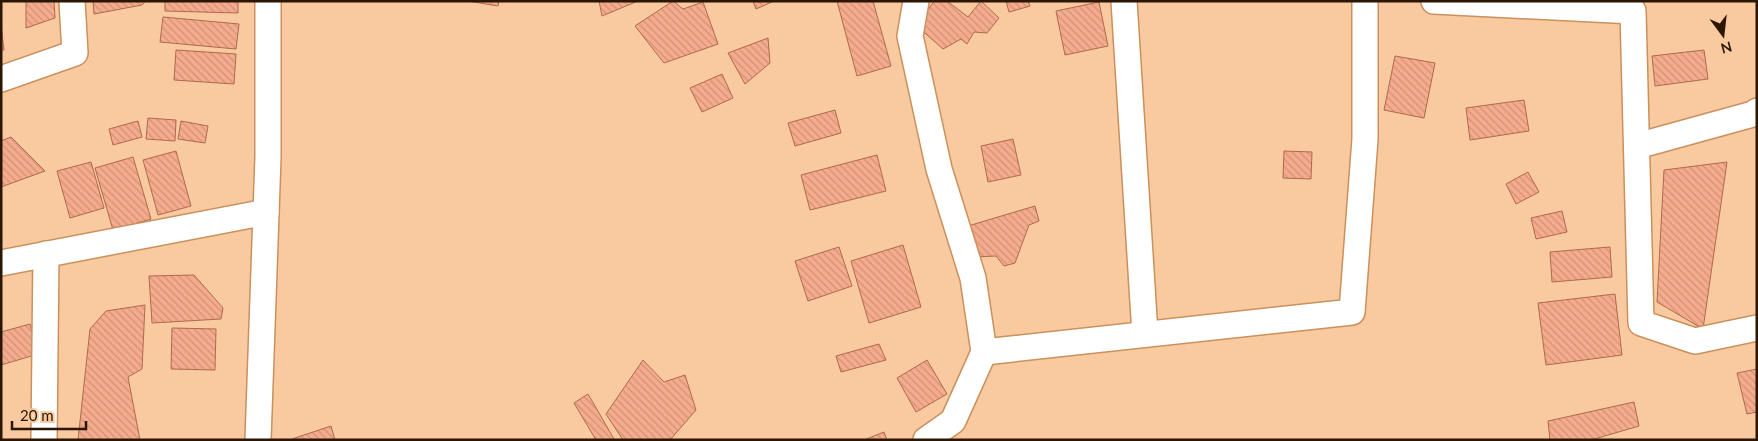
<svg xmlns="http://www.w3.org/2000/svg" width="1758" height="441" viewBox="0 0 1758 441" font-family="Lato,sans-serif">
<defs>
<pattern id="building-back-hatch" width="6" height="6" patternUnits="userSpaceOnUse" patternTransform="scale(1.25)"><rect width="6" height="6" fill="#f5ab8d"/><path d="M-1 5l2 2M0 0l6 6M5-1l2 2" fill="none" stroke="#d29278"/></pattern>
</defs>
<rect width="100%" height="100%" fill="#f9c99f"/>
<!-- building -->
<g fill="url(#building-back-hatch)" stroke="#af6a4e">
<path d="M26,1H54L55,18L26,28Z"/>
<path d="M93,1H146L142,5L94,14Z"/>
<path d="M165,1H238V13L165,11Z"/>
<path d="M468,1H499L498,6Z"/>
<path d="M599,1H638L602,16Z"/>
<path d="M673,1L683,9L703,2L718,44L664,63L635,26Z"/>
<path d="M753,1H774L756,9Z"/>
<path d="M837,1H873L891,66L857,76Z"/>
<path d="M934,1H947L968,17L981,1L999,18L987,33L974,32L967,44L961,39L943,49L917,26Z"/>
<path d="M1006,1H1028L1030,6L1009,12Z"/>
<path d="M1099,2L1108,46L1065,55L1056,11Z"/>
<path d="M163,17L239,24L236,49L160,42Z"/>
<path d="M1,25L4,50H1Z"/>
<path d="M768,38L770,63L745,84L728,53Z"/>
<path d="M176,50L236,54L234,84L174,80Z"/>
<path d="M1704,50L1708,79L1655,86L1652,56Z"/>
<path d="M1395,56L1435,63L1424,118L1384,110Z"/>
<path d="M722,74L733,98L702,112L690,88Z"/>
<path d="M1524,100L1529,131L1470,140L1466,108Z"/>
<path d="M835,110L841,133L795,146L788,123Z"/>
<path d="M148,118L176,120L175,141L146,139Z"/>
<path d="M138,121L142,137L113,145L109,129Z"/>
<path d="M181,121L208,126L205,143L178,139Z"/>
<path d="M11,137L45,171L1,187V141Z"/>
<path d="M1013,139L1021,175L988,182L981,146Z"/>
<path d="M176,151L191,206L158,215L143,160Z"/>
<path d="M1284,151L1312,152L1311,179L1283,178Z"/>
<path d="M877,155L886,191L810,210L801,175Z"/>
<path d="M133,157L151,219L113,230L95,168Z"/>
<path d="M91,162L104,208L70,218L57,171Z"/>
<path d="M1727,162L1703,329L1657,302L1664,170Z"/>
<path d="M1528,172L1539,192L1516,204L1506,184Z"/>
<path d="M1035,206L1039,221L1029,225L1015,263L1004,266L996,256L974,257L968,226Z"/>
<path d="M1562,211L1567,232L1536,239L1531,218Z"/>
<path d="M903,245L921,307L869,323L851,261Z"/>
<path d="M839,247L852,286L808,301L795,261Z"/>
<path d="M1610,247L1612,277L1552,282L1550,252Z"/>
<path d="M194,275L223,308L221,319L152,323L149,276Z"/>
<path d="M1615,294L1622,355L1546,365L1538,303Z"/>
<path d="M145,305L142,369L128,377L140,440H78L90,329L106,311Z"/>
<path d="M30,324L38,354L1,365V332Z"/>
<path d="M172,328L216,329L215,370L171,369Z"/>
<path d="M879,344L886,360L841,372L836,356Z"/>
<path d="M643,360L664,382L685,375L696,410L670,440H623L606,414Z"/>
<path d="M927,360L947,394L916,412L897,378Z"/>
<path d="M1757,369V412L1747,414L1737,373Z"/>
<path d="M588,394L614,439L612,440H596L574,403Z"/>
<path d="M1634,402L1639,426L1591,440H1550L1548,421Z"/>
<path d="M331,426L335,440H292V439Z"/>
<path d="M884,432L887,440H864Z"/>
</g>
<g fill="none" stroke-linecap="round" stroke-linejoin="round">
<defs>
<g id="minor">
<path d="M916,1L910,36L939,169L973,278L984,352L953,421L926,440"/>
<path d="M1124,1L1145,334"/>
<path d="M1434,1L1633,11L1641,323L1695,341L1757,328"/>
<path d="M1,79L75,53L72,1"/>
<path d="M1637,146L1753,114L1757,111"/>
<path d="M1,263L266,212"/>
<path d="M984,352L1352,312L1365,139V1"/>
<path d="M44,440L46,254"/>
<path d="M258,440L268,157V1"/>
</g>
</defs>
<!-- minor casing -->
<use href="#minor" stroke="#ca915d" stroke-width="28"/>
<!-- minor -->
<use href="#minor" stroke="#fff" stroke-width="25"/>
</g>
<!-- border -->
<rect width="1758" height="441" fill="none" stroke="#2b1601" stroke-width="5"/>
<!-- north arrow -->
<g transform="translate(1723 35) rotate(165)" stroke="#f9c99f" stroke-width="4" paint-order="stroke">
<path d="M0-4L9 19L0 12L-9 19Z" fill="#2b1601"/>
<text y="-8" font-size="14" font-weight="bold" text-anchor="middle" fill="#2b1601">N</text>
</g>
<!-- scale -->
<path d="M12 421v8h74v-8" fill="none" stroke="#2b1601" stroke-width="2.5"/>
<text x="20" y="421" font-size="15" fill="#2b1601" stroke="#f9c99f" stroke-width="4" paint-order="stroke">20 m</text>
</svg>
